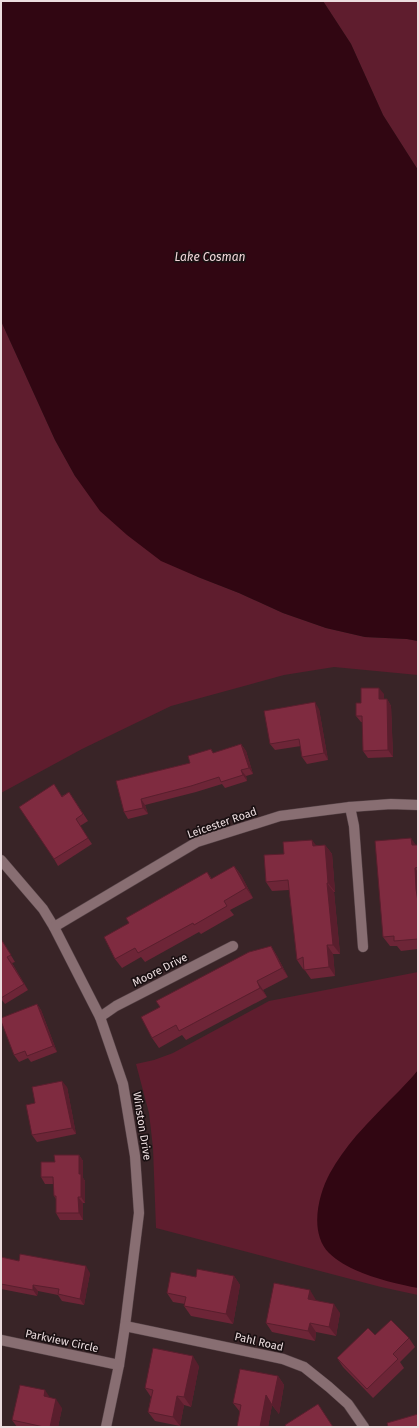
<svg xmlns="http://www.w3.org/2000/svg" width="419" height="1428" viewBox="0 0 419 1428" font-family="'Fira Sans',sans-serif">
<rect width="100%" height="100%" fill="#392427"/>
<!-- green -->
<g fill="#5f1d2e">
<path d="M323,1H418V170L383,115L351,44Z"/>
<path d="M1,321L55,440L75,476L198,577L239,593L283,613L326,628L365,637L407,639L418,641V675L334,667L284,675L171,706L82,749L1,793Z"/>
<path d="M418,972V1295L381,1287L156,1228L153,1148L149,1113L136,1064L154,1060L173,1053L269,1001Z"/>
</g>
<!-- water -->
<g fill="#310612">
<path d="M1,1H323L351,44L383,115L418,170V641L407,639L365,637L326,628L283,613L239,593L198,577L161,561L127,535L100,511L75,476L55,440L1,321Z"/>
<path d="M418,1070V1288C391,1283 349,1273 329,1253C309,1233 318,1195 330,1173C337,1160 346,1148 356,1136C370,1120 385,1105 400,1090C406,1083 413,1077 418,1070Z"/>
</g>
<g fill="none" stroke-linecap="round" stroke-linejoin="round">
<defs>
<g id="minor">
<path d="M350,807L354,826L363,947"/>
<path d="M1,860L43,909L54,927L100,1017L123,1084L135,1156L139,1213L125,1326L119,1365L106,1427"/>
<path d="M54,927L197,842L280,816L350,807L391,804L418,805"/>
<path d="M100,1017L116,1006L233,946"/>
<path d="M125,1326L283,1359L304,1367L329,1387L348,1404L364,1427"/>
<path d="M1,1340L119,1365"/>
</g>
</defs>
<!-- minor casing -->
<use href="#minor" stroke="#554246" stroke-width="11"/>
<!-- minor -->
<use href="#minor" stroke="#886e72" stroke-width="10"/>
</g>
<!-- wall -->
<g fill="#6d2537">
<path d="M384,694V699H387L391,706L393,757L368,758L363,751L362,722H361L356,716L361,703Z"/>
<path d="M319,709L328,760L307,764L302,757L301,746L275,750L270,744Z"/>
<path d="M241,744L246,751L253,774L246,776L247,781L225,788L222,784L196,792L145,805L148,814L128,819L124,812L116,781L190,763L214,753Z"/>
<path d="M69,792L88,821L80,826L92,844L58,866L54,859L62,796Z"/>
<path d="M316,845H325L332,854L335,892H334L340,954H333L335,976L311,979L304,969H303L297,960L289,890L272,891L266,882L284,854Z"/>
<path d="M416,845H418V949L401,951L397,946H390L383,937Z"/>
<path d="M234,866L241,875L253,898L230,910L234,915L201,934L199,932L145,962L141,957L122,968L115,959L129,923L207,872L212,879Z"/>
<path d="M1,939L15,962L12,963L28,990L5,1004L1,999Z"/>
<path d="M271,946L277,956L288,977L263,990L267,997L186,1040L182,1035L159,1048L152,1038Z"/>
<path d="M37,1004L41,1010L57,1052L31,1062L28,1058L19,1062L14,1055Z"/>
<path d="M67,1087L76,1134L37,1142L32,1135L35,1103Z"/>
<path d="M79,1155L83,1161V1178L85,1181V1203H83V1220H60L56,1213V1199L54,1196V1184H45L41,1177L55,1162Z"/>
<path d="M1,1257L19,1261L90,1273L84,1305L62,1301L58,1295L38,1291L37,1296L1,1289Z"/>
<path d="M234,1276L240,1285L233,1324L191,1316L184,1306L185,1304L173,1302L167,1293L196,1277Z"/>
<path d="M316,1300V1301L340,1313L336,1336L316,1332L315,1341L272,1332L266,1323Z"/>
<path d="M375,1335L409,1338L415,1347L400,1362L404,1368L373,1398L343,1367L337,1358Z"/>
<path d="M199,1366L191,1407L184,1405L180,1426L155,1421L148,1412L151,1397L145,1388Z"/>
<path d="M278,1376L284,1385L279,1414L272,1405L268,1427H237L240,1412L233,1403Z"/>
<path d="M62,1408L58,1427H17L12,1420Z"/>
</g>
<!-- shaded-wall -->
<g fill="#591e2d">
<path d="M379,688L384,694V706L379,699Z"/>
<path d="M387,699L391,706L393,757L388,750Z"/>
<path d="M315,702L319,709L328,760L324,753Z"/>
<path d="M241,744L246,751L253,774L249,768Z"/>
<path d="M241,770L246,776L247,781L243,775Z"/>
<path d="M141,799L145,805L148,814L143,808Z"/>
<path d="M411,838L418,848L412,845Z"/>
<path d="M312,840L319,849L313,846Z"/>
<path d="M325,845L332,854L335,892L328,883Z"/>
<path d="M234,866L241,875L253,898L246,888Z"/>
<path d="M415,868L418,872V902L416,889Z"/>
<path d="M327,883L334,892L340,954L333,945Z"/>
<path d="M327,945L333,954L335,976L329,967Z"/>
<path d="M271,946L277,956L288,977L282,968Z"/>
<path d="M7,957L12,963L28,990L24,984Z"/>
<path d="M257,981L263,990L267,997L260,988Z"/>
<path d="M37,1004L41,1010L57,1052L53,1046Z"/>
<path d="M62,1081L67,1087L76,1134L72,1128Z"/>
<path d="M79,1155L83,1161V1178L85,1181V1203L81,1197L79,1174Z"/>
<path d="M78,1197L83,1203V1220L79,1213Z"/>
<path d="M86,1266L90,1273L84,1305L80,1299Z"/>
<path d="M234,1276L240,1285L233,1324L226,1314Z"/>
<path d="M33,1285L38,1291L37,1296L33,1290Z"/>
<path d="M310,1290L316,1300L315,1308L308,1299Z"/>
<path d="M334,1304L340,1313L336,1336L329,1327Z"/>
<path d="M310,1323L316,1332L315,1341L308,1331Z"/>
<path d="M193,1356L199,1366L191,1407L184,1397Z"/>
<path d="M278,1376L284,1385L279,1414L272,1405L268,1427H260L266,1395Z"/>
<path d="M45,1390L51,1399L44,1396Z"/>
<path d="M177,1396L184,1405L180,1426L173,1417Z"/>
<path d="M56,1399L62,1408L58,1427H50Z"/>
</g>
<!-- building -->
<g fill="#7f2b40" stroke="#591e2d">
<path d="M361,688H379V699H387L388,750L363,751L362,716H356V703H361Z"/>
<path d="M315,702L324,753L302,757L299,739L270,744L264,711Z"/>
<path d="M241,744L249,768L241,770L243,775L221,782L219,777L191,786L141,799L143,808L124,812L116,781L190,763L188,756L211,749L213,753Z"/>
<path d="M54,784L62,797L69,792L83,814L76,819L88,838L54,859L19,807Z"/>
<path d="M411,838L412,845H418V867L415,868L416,889L418,902V939L394,941V936L383,937L375,841Z"/>
<path d="M312,840L313,846L325,845L328,883H327L333,945H327L329,967L304,970L303,957L297,960L288,880L266,882L264,855L284,854L283,842Z"/>
<path d="M234,866L246,888L224,901L227,906L194,925L193,923L138,953L135,948L115,959L104,937L129,923L126,918L207,872L211,879Z"/>
<path d="M1,939L11,955L7,957L24,984L1,998Z"/>
<path d="M271,946L282,968L257,981L260,988L179,1031L176,1025L152,1038L141,1017L160,1007L156,1001L249,952Z"/>
<path d="M37,1004L53,1046L27,1056L25,1051L14,1055L1,1021V1018Z"/>
<path d="M62,1081L72,1128L32,1135L26,1105L35,1103L32,1087Z"/>
<path d="M54,1155H79V1174H81V1197H78L79,1213H56V1196H54L53,1177H41V1162H55Z"/>
<path d="M20,1254L86,1266L80,1299L58,1294L59,1289L33,1285V1290L1,1284V1257L19,1261Z"/>
<path d="M197,1269L234,1276L226,1314L184,1306L186,1297L167,1293L171,1272L196,1277Z"/>
<path d="M274,1283L310,1290L308,1299L334,1304L329,1327L310,1323L308,1331L266,1323Z"/>
<path d="M391,1320L409,1338L393,1354L398,1359L367,1389L337,1358L368,1328L375,1335Z"/>
<path d="M153,1348L193,1356L184,1397L177,1396L173,1417L148,1412L153,1390L145,1388Z"/>
<path d="M240,1369L278,1376L272,1405L266,1395L260,1427H237L241,1405L233,1403Z"/>
<path d="M20,1385L45,1390L44,1396L56,1399L50,1427H44L12,1420Z"/>
<path d="M318,1404L333,1427H286L285,1425Z"/>
<path d="M418,1414V1427H388L387,1423Z"/>
</g>
<g text-anchor="middle" dominant-baseline="central" stroke-width="3.5" stroke-linejoin="round" paint-order="stroke">
<!-- street labels -->
<g font-size="11" fill="#ecdddf" stroke="#1a1012">
<text transform="translate(222 823) rotate(-19)">Leicester Road</text>
<text transform="translate(160 970) rotate(-27)">Moore Drive</text>
<text transform="translate(142 1126) rotate(81)">Winston Drive</text>
<text transform="translate(62 1341) rotate(12)">Parkview Circle</text>
<text transform="translate(259 1342) rotate(13)">Pahl Road</text>
</g>
<!-- water labels -->
<g font-size="12" font-style="italic" fill="#f2d8db" stroke="#1a1012">
<text x="210" y="257">Lake Cosman</text>
</g>
</g>
<!-- border -->
<rect width="419" height="1428" fill="none" stroke="#ecdddf" stroke-width="4"/>
</svg>
